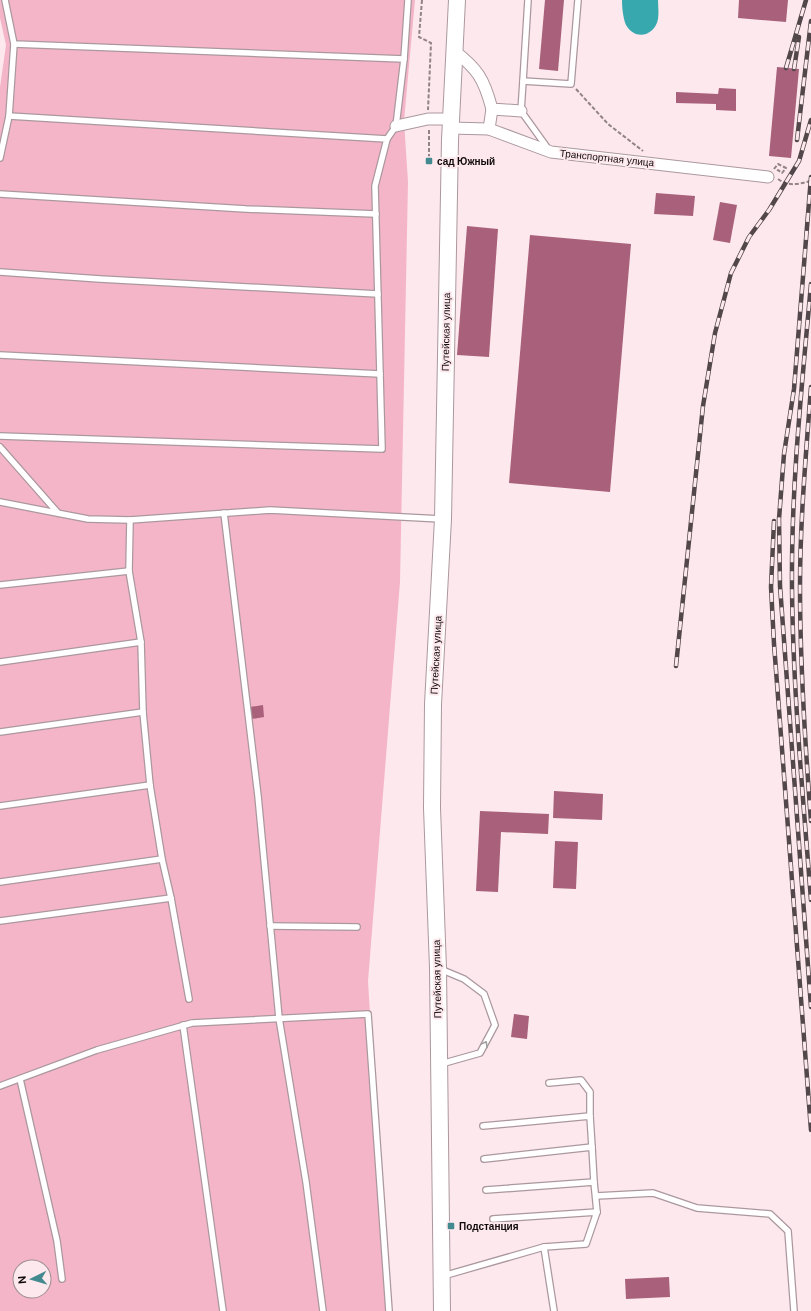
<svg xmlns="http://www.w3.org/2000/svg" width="811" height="1311" viewBox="0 0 811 1311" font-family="'DM Sans',sans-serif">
<rect width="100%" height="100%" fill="#fce8ed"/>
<!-- green -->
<path fill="#f5b5c9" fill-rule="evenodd" d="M0,0H415L404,121L408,182L400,582L368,981L388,1311H0V87L6,45L0,18ZM20,1267H44V1291H20Z"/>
<!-- water -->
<path fill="#38a8af" d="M622,0H658C658,6 659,13 658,19C655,36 635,41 626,25C623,18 622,7 622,0Z"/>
<!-- building -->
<g fill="#a9607a">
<path d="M545,0H564L558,71L539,69Z"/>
<path d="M739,0H788L786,22L738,18Z"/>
<path d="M777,67L799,69L791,158L769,156Z"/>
<path d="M719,88L736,89V111L716,110V104L676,103V92L718,94Z"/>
<path d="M656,193L695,196L693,216L654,214Z"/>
<path d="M720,202L737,205L730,243L713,240Z"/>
<path d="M467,226L498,229L489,357L457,355Z"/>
<path d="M530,235L631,244L610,492L509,483Z"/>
<path d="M263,705L264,717L252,719L250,707Z"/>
<path d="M554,791L603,794L602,820L553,818Z"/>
<path d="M480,811L549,814L548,834L501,832L498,892L476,891Z"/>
<path d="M555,841L578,842L576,889L553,888Z"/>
<path d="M514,1014L529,1016L527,1039L511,1037Z"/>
<path d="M669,1277L670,1297L626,1299L625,1279Z"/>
</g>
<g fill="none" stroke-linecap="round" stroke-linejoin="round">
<defs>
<g id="lane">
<path d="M5,0L14,44L404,59L396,126L387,139"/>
<path d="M404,59L408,0"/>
<path d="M523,81L528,0"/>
<path d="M549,150L521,111L523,81L571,84L578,0"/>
<path d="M0,158L9,116"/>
<path d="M0,194L246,209L376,214"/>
<path d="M0,272L100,279L378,294"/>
<path d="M0,355L380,374"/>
<path d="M0,436L382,449L375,186L387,139L9,116L14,44"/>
<path d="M0,447L58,513"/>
<path d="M0,502L88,519L130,520L270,510L441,519"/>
<path d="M224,513L258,796L279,1018L306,1182L323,1311"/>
<path d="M0,585L129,571"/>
<path d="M0,662L141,642"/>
<path d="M0,732L143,712"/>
<path d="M0,806L150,785"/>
<path d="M0,882L162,859"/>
<path d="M171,898L189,999"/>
<path d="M0,921L171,898L162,859L150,785L143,712L141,642L129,571L130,520"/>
<path d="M270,926L357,927"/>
<path d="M440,969L464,979L484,994L495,1025L480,1053L441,1064"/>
<path d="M183,1025L223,1311"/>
<path d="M20,1079L57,1241L62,1279"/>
<path d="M549,1083L581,1080L590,1092V1116"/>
<path d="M0,1086L97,1050L192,1023L368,1014L389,1311"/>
<path d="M483,1126L590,1116L592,1147"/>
<path d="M484,1159L592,1147L594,1182"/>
<path d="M486,1190L594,1182L597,1212"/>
<path d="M596,1196L653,1193L697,1208L770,1214L788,1231L794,1311"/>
<path d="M544,1247L554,1311"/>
<path d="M443,1276L544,1247L586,1244L597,1212L493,1219"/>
</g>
<g id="street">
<path d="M453,50C478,69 484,79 492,109L521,111"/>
<path d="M396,126L428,119H450"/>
<path d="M450,128L489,129L551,152L768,177"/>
<path d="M489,129L492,109"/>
</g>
<path id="secondary" d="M442,1311L438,968L432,808L433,704L443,519L450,140L457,0"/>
</defs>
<!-- lane casing -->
<use href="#lane" stroke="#ab989e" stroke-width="8"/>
<!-- street casing -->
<use href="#street" stroke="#ab989e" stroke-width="13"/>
<!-- secondary casing -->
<use href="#secondary" stroke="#ab989e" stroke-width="18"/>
<!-- path -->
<g stroke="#918386" stroke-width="2" stroke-dasharray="4 2" stroke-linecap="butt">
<path d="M422,0L419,37L431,43L428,110"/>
<path d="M576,89L608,124L643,151"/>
<path d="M429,130V161"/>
<path d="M774,169L778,164L786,168L782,173L778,170L777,172"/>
<path d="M778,179C789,187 798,184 811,181"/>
</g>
<!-- lane -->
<use href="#lane" stroke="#fff" stroke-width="5.5"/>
<!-- street -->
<use href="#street" stroke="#fff" stroke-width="11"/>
<!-- secondary -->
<use href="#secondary" stroke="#fff" stroke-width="16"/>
<defs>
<g id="rail">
<path d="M786,68L806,0"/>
<path d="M794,69L799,37"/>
<path d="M797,140L811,21"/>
<path d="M811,177L794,389L784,454L779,519L780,586L811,1007"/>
<path d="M811,284C802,385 791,486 792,588C793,692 803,796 811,900"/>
<path d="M811,387C806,454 800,521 800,587C800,665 805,743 811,821"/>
<path d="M774,521L771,587L774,644L811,1130"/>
<path d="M676,666L703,406L715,333L731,273L749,237L769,210L799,161L811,120"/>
</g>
</defs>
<!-- rail casing -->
<use href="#rail" stroke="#52474a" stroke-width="4.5"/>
<!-- rail -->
<use href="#rail" stroke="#fce8ed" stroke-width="3" stroke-dasharray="9" stroke-linecap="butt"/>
</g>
<!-- one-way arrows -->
<defs><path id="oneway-chevron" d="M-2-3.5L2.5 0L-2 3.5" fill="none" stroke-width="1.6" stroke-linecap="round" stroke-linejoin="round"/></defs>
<use stroke="#9f9d9d" href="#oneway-chevron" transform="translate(485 1044) rotate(-62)"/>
<!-- markers -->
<g fill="#428a8f" stroke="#fce8ed" stroke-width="1.5">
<rect x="425" y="157" width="8" height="8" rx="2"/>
<rect x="447" y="1222" width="8" height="8" rx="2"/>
</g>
<g text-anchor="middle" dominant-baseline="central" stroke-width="4" stroke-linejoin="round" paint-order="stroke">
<!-- street labels -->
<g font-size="10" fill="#10090b" stroke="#fce8ed">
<text transform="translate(607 158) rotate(6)">Транспортная улица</text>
<text transform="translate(446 332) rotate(-89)">Путейская улица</text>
<text transform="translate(436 655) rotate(-87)">Путейская улица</text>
<text transform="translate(437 979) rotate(-91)">Путейская улица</text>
</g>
<!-- poi labels -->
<g font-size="10" font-weight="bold" fill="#10090b" stroke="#fce8ed" text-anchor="start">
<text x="437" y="161">сад Южный</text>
<text x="459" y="1226">Подстанция</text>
</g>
</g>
<!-- north arrow -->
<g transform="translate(32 1279) rotate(265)"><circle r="19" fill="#fce8ed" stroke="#9e8f93"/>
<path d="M0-3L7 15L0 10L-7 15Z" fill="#428a8f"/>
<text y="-6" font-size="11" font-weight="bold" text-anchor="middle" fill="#10090b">N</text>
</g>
</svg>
